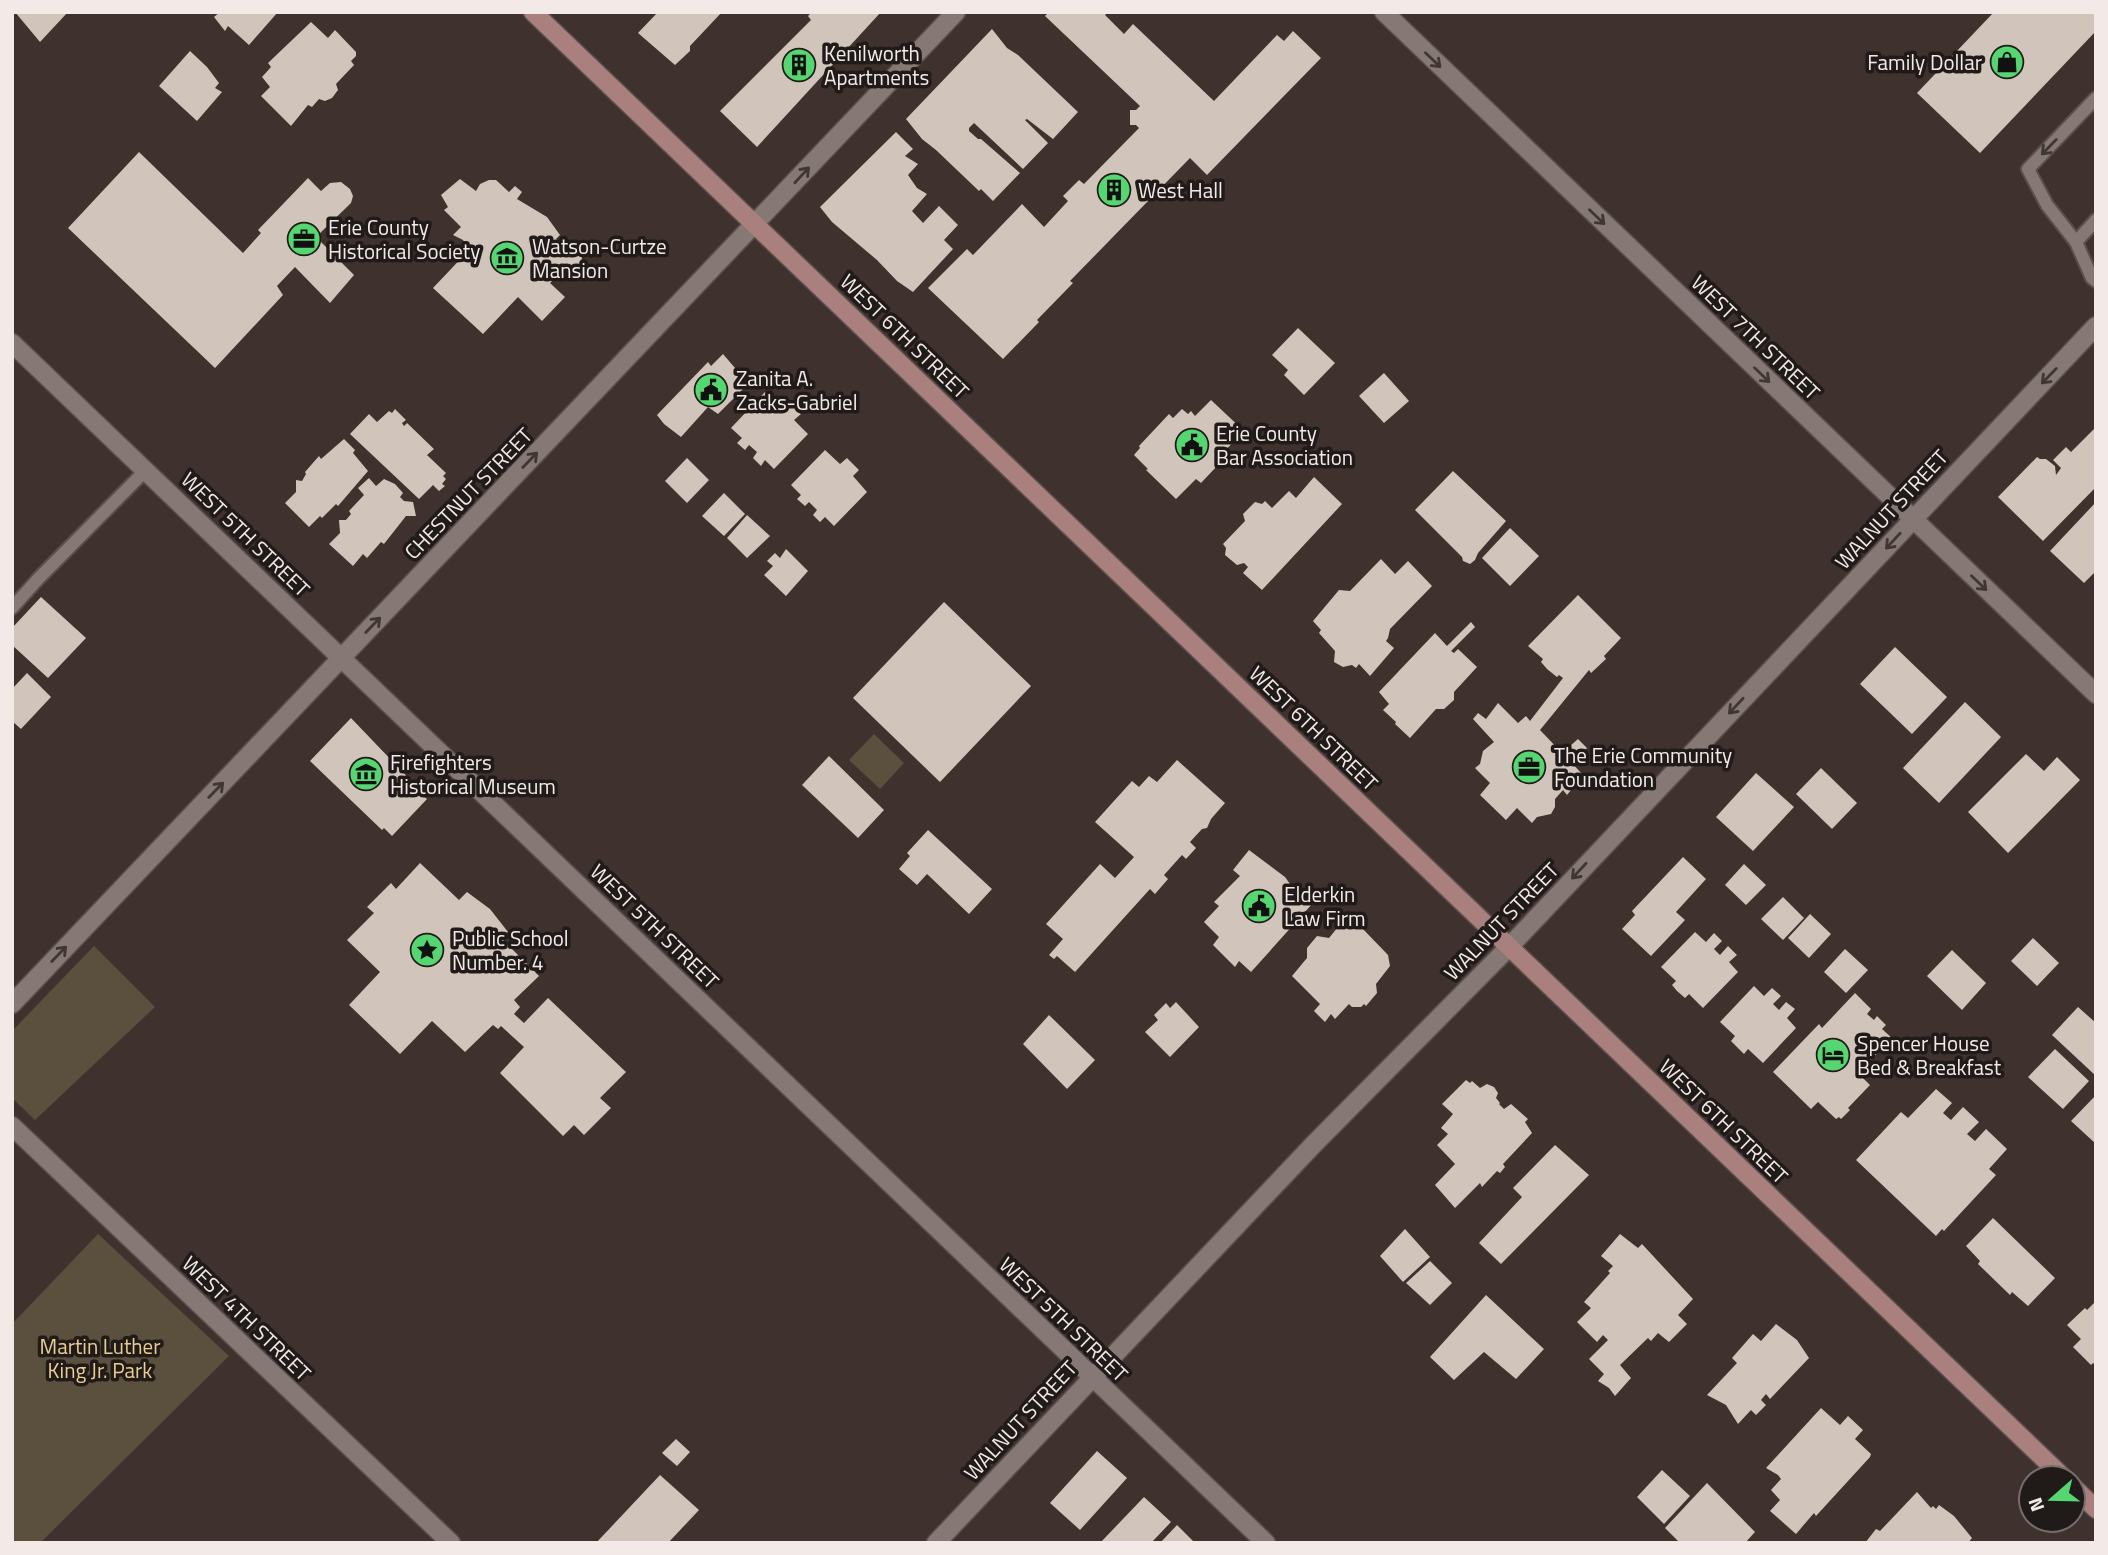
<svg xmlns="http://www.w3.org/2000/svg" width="2108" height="1555" viewBox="0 0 2108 1555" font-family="'Titillium Web',sans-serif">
<rect width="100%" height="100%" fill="#3e312e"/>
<!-- green -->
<g fill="#5b503d">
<path d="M874,734L904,763L880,789L849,760Z"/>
<path d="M94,946L155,1007L35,1120L12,1098V1031Z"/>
<path d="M98,1234L229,1356L40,1543H12V1324Z"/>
</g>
<!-- building -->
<g fill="#d1c5bb">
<path d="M15,12H68L40,42Z"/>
<path d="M220,12H278L249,45L228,26L225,31L214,17Z"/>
<path d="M658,12H722L690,46V51L675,65L638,33Z"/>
<path d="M812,12H881L757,147L720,111L811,20L808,16Z"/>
<path d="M1049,12H1108L1105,15L1124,34L1133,24L1214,101L1277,35L1284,41L1293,31L1321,58L1207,175L1190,158L1070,281L1073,283L1037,320L1039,322L1003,359L928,288L967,249L973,255L1022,204L1044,227L1068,201L1063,196L1079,180L1084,184L1139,128L1136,125H1130V110H1136L1140,106L1045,16Z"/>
<path d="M1994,12H2096V31L1980,153L1917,93Z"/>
<path d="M311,22L328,38L335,30L356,52V56L351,61L354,65L336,84L338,90L332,98L325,101L319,99L312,107L308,105L291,126L261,96L270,87L262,77L271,67L268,63Z"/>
<path d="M992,29L1007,48L1018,55L1078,112L1053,139L1027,119L1025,120L1048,143L1023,169L974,123L969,128V131L978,139H981L1020,173L993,201L981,189L979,191L936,150L922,139L906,119Z"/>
<path d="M190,51L207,67L219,83L215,88L222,92L197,121L159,86Z"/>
<path d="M896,132L913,149L905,156L918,164L908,175L917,188L927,194L912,211L923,223L939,206L958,225L944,240L953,249L913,292L897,281L877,260L832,222L820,207Z"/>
<path d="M139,152L243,253L261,233L258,230L308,178L321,191L330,183L341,182L350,189L353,196L351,203L316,237L354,275L330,303L295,267L277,286L283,295L215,368L68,228Z"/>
<path d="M460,179L476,191L480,184L489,180H496L509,192L515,186L522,192L517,199L547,217L560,235L556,239L565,247L575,248L579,251L582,257L581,264L578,269L567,274L561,273L550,283L565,297L542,321L518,297L483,334L433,288L469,250L463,240L453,235L461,227L444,210L448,207L441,195Z"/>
<path d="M1298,328L1335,363L1304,395L1284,375L1288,370L1272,355Z"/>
<path d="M723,354L735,368L752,380L718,414L708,407L681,437L664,424L657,415L708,362L711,366Z"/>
<path d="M1384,373L1409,401L1384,423L1359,396Z"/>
<path d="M765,392L780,406L786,400L801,414L794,420L808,434L774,469L765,460L761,466L753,458L757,452L749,445L745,450L737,443L742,438L731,428Z"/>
<path d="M1211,400L1244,431L1215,461L1219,464L1201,483L1196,479L1176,499L1146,470L1148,469L1134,455L1140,448L1139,446L1169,414L1173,418L1182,409L1188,414L1191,411L1195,416Z"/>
<path d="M395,409L406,420L402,423L404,426L407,423L434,449L427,455L446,473L443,476L446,479L442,484L445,486L439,491L433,485L419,499L350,434L369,414L377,422L389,411L392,413Z"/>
<path d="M2096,427V487L2043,541L1998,497L2037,457L2040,459H2046L2055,466L2056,475L2061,468L2053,460L2066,447L2071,452Z"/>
<path d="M344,439L355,450L353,453L368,471L338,506L336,504L322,518L320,516L309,527L285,503L296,492V480L302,481L306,474L305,472L319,456L321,459Z"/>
<path d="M825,450L840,464L847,458L859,470L853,476L867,492L834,526L825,517L820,522L813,515L817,510L809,502L805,506L797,499L801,495L791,485Z"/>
<path d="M687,458L709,480L687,503L665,481Z"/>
<path d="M1453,471L1506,521L1478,553L1475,560L1470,564L1463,561L1462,557L1415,510Z"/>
<path d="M1314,477L1342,504L1262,590L1243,573L1248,567L1244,563L1237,565L1225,555L1226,548L1223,544L1245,521L1243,514L1255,502L1262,504L1265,501L1272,508L1289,491L1296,498Z"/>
<path d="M369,478L376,486L384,479L395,484L403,493L400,497L404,501L413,502L416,516H406L384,544L381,542L367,558L363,554L353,566L329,544L340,533L339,520H346L351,514L349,511L364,495L358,488Z"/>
<path d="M724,493L745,514L724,536L702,516Z"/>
<path d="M2096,502V571L2084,583L2050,551Z"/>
<path d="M747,515L770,536L747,558L727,538Z"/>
<path d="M1510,528L1539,556L1510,586L1482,558Z"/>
<path d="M786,549L808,571L786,596L764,575L773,566L767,561L775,553L780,558Z"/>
<path d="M1381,559L1395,574L1408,561L1432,586L1390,629L1388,638L1386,641L1394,648L1370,676L1359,664L1356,668L1352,665L1343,667L1334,662L1335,651L1319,633L1321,630L1313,621L1339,590L1350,591Z"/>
<path d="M1578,595L1621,638L1604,656L1606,659L1591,673L1589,670L1540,730L1562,753L1578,739L1587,748L1572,763L1581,773L1574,781L1576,784L1567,795L1563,790L1555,799V807L1551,814L1537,817L1532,823L1517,808L1506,820L1480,795L1490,783L1475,768L1480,764L1483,751L1494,742L1473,719L1478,713L1486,719L1498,703L1518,723L1526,716L1530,721L1563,678L1559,675L1557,677L1547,669L1541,662L1543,659L1528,646Z"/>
<path d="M41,597L86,638L48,678L12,645V628Z"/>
<path d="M944,602L1031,686L940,782L853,698Z"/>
<path d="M1471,622L1475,627L1451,651L1454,653L1458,649L1477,667L1454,692V700L1444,709H1436L1410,738L1395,724L1396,722L1383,710L1389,704L1379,692L1435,633L1447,646Z"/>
<path d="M1895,647L1947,697L1912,734L1860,684Z"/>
<path d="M27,673L51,697L21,729L12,721V689Z"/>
<path d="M1965,702L2001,737L1939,803L1903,768Z"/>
<path d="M351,718L420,790L419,792L427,799L392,836L384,828L382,830L310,761Z"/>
<path d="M2026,754L2044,771L2057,757L2080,780L2008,853L1968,812Z"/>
<path d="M829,756L884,810L858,838L802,785Z"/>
<path d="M1177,760L1225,803L1211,819L1207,828L1202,829L1190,842L1196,848L1186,859L1182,855L1164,875L1168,879L1155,894L1150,889L1075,972L1057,956L1054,959L1049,955L1063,939L1046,924L1100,864L1115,878L1134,857L1095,822L1132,781L1139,787L1149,776L1157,782Z"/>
<path d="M1821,768L1857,803L1832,829L1796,794Z"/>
<path d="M1756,773L1794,807L1753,851L1716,817Z"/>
<path d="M928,830L992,889L969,914L927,874L917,885L899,869L910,856L907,853Z"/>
<path d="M1249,850L1285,877L1298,895L1302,891L1313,903L1251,972L1239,961L1235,967L1213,945L1219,937L1204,922L1219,906L1214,902L1240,876L1233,870Z"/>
<path d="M1683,857L1706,879L1676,912L1685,920L1651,956L1622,929L1635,915L1632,911Z"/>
<path d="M420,863L459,900L467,892L490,909L508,932L502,939L539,976L514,1000L520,1007L514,1014L524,1023L548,998L626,1072L600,1098L611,1108L584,1135L574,1125L563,1136L500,1073L524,1047L501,1026L498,1029L493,1025L465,1052L432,1021L400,1054L349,1005L380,972L347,940L374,913L367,907L391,883L396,889Z"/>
<path d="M1744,864L1766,885L1746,905L1725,885Z"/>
<path d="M1783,897L1804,918L1783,940L1761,919Z"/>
<path d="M1810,914L1831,934L1809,958L1788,938Z"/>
<path d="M1342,922H1352L1360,930L1362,928L1388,955L1390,966L1376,984L1377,993L1366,1006L1364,1004L1361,1007H1352L1349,1004L1335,1019L1331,1014L1325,1022L1314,1011L1320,1004L1292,976L1307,958V948L1317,936L1329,938Z"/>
<path d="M1695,932L1706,942L1714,933L1722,941L1714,949L1720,955L1728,946L1737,955L1729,962L1738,972L1703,1008L1689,994L1685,998L1677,991L1672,985L1676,981L1661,967Z"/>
<path d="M2033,938L2059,963L2037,986L2011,961Z"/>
<path d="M1845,949L1868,970L1846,993L1824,972Z"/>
<path d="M1952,950L1986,983L1962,1010L1927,976Z"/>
<path d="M1754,986L1764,996L1772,988L1781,996L1773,1004L1779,1010L1786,1002L1795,1009L1787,1018L1796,1028L1763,1063L1748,1049L1744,1054L1731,1041L1735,1036L1720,1022Z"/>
<path d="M1855,993L1871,1009L1867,1014L1874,1020L1877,1016L1886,1025L1882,1029L1892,1038L1858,1073L1870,1085L1848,1108L1850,1110L1841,1119L1839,1117L1836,1119L1818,1102L1811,1109L1773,1072L1819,1024L1822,1028Z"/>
<path d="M1176,1002L1199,1027L1170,1057L1145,1032L1158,1020L1154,1015L1166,1003L1170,1008Z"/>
<path d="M2078,1007L2096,1023V1076L2052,1035Z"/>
<path d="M1049,1015L1095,1060L1067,1089L1023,1044Z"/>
<path d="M2055,1049L2089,1081L2063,1109L2028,1077Z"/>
<path d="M1466,1080L1470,1083L1472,1081L1480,1088L1487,1084L1494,1087L1498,1093L1496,1098L1500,1103L1499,1104L1504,1109L1511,1104L1528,1119L1525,1122L1532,1133L1503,1164L1505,1167L1500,1173L1497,1171L1482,1187L1480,1183L1455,1208L1435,1185L1455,1164L1437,1145L1448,1134L1441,1128L1453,1114L1442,1104Z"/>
<path d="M1936,1089L1952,1103L1943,1113L1951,1120L1963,1107L1979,1122L1967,1134L1975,1141L1986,1129L2007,1149L1989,1169L1996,1175L1944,1231L1942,1229L1936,1236L1856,1160L1901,1112L1908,1118Z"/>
<path d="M2096,1095V1144L2071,1121Z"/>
<path d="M1555,1145L1589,1175L1501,1264L1479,1243L1522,1197L1513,1188Z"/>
<path d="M1993,1218L2055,1278L2028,1306L2012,1292L2010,1295L1978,1264L1980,1261L1966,1246Z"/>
<path d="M1405,1229L1430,1257L1403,1282L1380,1256Z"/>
<path d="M1620,1234L1638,1248L1642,1244L1693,1299L1678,1315L1687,1324L1669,1342L1658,1333L1651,1341L1648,1338L1620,1365L1631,1378L1615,1396L1609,1388L1598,1381L1604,1374L1589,1359L1608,1340L1603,1335L1597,1342L1577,1322L1591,1308L1584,1302L1610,1273L1608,1271L1613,1266L1601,1256Z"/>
<path d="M1430,1261L1452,1283L1430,1305L1406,1283Z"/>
<path d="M1486,1295L1544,1349L1516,1379L1484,1352L1454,1380L1430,1357Z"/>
<path d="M2096,1301V1365L2093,1363L2091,1365L2073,1347L2081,1339L2067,1325L2085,1308L2087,1310Z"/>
<path d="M1776,1324L1797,1340L1809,1358L1770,1399L1766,1394L1761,1400L1766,1405L1756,1415L1751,1410L1738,1424L1726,1405L1707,1395L1737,1363L1732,1358L1753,1334L1761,1341Z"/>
<path d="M1821,1408L1840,1425L1848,1416L1863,1430L1855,1439L1871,1454L1870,1457L1816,1516L1814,1513L1796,1534L1770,1511L1780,1500L1771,1490L1781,1479L1778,1475L1766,1468Z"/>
<path d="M676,1439L690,1452L677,1466L662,1453Z"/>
<path d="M1097,1451L1127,1478L1080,1530L1050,1503Z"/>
<path d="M1662,1470L1690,1496L1664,1524L1637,1497Z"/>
<path d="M660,1475L699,1510L668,1543H596Z"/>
<path d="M1707,1483L1755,1532L1745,1543H1680L1665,1528Z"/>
<path d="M1917,1492L1931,1508L1933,1506L1936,1509L1939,1505L1954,1516L1972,1538L1968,1543H1865L1876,1529L1880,1531Z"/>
<path d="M1144,1497L1171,1522L1151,1543H1100Z"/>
<path d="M1177,1525L1195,1543H1160Z"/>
</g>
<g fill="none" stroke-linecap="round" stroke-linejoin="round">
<defs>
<g id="service">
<path d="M2096,98L2028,169L2047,205L2076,242L2092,278L2096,281"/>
<path d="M2076,242L2096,220"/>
<path d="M12,608L38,579L146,470"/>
</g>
<g id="minor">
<path d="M1384,12L2096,694"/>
<path d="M12,343L1266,1543"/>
<path d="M12,1004L956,12"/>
<path d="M12,1126L451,1543"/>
<path d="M936,1543L1313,1145L1509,947L2096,326"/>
</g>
<g id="secondary">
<path d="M533,12L2064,1478"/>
<path d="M2073,1487L2096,1509"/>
</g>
</defs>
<!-- service casing -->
<use href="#service" stroke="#5a4f4d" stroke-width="16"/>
<!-- minor casing -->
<use href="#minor" stroke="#5a4f4d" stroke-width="21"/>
<!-- secondary casing -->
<use href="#secondary" stroke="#5a4f4d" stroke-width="21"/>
<!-- service -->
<use href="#service" stroke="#867874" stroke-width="12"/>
<!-- minor -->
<use href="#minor" stroke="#867874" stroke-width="18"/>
<!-- secondary -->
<use href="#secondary" stroke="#aa807f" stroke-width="18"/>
</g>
<!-- one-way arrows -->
<defs><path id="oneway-shaft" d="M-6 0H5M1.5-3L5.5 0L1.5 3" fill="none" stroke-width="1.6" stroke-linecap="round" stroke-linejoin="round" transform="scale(1.75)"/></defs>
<g stroke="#3f3734">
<use href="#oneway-shaft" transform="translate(1433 60) rotate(44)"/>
<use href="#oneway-shaft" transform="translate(2049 147) rotate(134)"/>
<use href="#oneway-shaft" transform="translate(802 175) rotate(-47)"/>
<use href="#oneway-shaft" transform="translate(1597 217) rotate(44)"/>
<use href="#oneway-shaft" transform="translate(1762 375) rotate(44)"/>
<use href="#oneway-shaft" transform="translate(2049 376) rotate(134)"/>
<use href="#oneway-shaft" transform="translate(530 460) rotate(-46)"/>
<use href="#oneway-shaft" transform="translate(1893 541) rotate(133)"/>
<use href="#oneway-shaft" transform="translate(1979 583) rotate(44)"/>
<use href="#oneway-shaft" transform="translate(373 625) rotate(-46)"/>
<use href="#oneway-shaft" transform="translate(1736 706) rotate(133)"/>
<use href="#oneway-shaft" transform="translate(216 790) rotate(-46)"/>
<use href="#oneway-shaft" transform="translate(1579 871) rotate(133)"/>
<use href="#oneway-shaft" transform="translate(59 954) rotate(-46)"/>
</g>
<!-- icons -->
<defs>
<symbol id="shop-disc" viewBox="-11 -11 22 22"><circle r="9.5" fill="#56d671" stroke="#201b19"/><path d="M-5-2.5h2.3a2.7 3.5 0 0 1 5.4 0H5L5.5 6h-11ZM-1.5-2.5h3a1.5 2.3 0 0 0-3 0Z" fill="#111"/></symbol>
<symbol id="building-disc" viewBox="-11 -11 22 22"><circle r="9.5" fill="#56d671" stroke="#201b19"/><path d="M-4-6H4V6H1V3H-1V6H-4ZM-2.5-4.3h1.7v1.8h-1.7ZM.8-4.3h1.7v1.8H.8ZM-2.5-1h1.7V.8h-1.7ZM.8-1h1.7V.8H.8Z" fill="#111"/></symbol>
<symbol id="office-disc" viewBox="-11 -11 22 22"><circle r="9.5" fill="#56d671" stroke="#201b19"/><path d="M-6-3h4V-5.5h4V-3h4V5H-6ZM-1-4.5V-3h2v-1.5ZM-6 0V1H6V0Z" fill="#111"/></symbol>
<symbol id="museum-disc" viewBox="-11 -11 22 22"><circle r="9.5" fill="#56d671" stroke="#201b19"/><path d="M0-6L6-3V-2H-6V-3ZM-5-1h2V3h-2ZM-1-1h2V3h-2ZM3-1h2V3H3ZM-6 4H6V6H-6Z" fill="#111"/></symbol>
<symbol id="civic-disc" viewBox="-11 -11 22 22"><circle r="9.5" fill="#56d671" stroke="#201b19"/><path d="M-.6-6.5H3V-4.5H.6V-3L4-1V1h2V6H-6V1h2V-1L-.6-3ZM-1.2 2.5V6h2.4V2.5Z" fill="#111"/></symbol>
<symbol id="sight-disc" viewBox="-11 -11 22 22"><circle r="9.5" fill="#56d671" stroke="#201b19"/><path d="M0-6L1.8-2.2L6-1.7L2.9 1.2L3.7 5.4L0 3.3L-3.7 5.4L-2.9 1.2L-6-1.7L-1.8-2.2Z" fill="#111"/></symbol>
<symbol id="hotel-disc" viewBox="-11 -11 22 22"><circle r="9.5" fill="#56d671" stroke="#201b19"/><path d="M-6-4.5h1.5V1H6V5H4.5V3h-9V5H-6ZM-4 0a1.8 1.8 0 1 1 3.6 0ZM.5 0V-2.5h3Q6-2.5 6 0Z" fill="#111"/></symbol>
</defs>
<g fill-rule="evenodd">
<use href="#shop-disc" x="1988" y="43" width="38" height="38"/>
<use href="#building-disc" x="780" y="46" width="38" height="38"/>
<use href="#building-disc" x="1095" y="171" width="38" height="38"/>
<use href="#office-disc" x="285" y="220" width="38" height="38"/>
<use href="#museum-disc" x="488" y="239" width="38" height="38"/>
<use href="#civic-disc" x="692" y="371" width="38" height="38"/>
<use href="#civic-disc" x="1173" y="426" width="38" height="38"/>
<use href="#office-disc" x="1510" y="748" width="38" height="38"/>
<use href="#museum-disc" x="347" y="755" width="38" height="38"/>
<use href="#civic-disc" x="1240" y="887" width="38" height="38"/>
<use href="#sight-disc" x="408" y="931" width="38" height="38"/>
<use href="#hotel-disc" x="1814" y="1036" width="38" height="38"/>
</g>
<g text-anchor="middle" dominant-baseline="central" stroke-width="7" stroke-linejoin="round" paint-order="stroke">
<!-- poi labels -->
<g font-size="21" fill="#f3eae8" stroke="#201b19" text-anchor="start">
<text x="824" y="53">Kenilworth<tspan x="824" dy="24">Apartments</tspan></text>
<text x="1982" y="62" text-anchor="end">Family Dollar</text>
<text x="1138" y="190">West Hall</text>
<text x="328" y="227">Erie County<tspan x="328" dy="24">Historical Society</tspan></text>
<text x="532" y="246">Watson-Curtze<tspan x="532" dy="24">Mansion</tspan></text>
<text x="736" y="378">Zanita A.<tspan x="736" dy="24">Zacks-Gabriel</tspan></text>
<text x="1216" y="433">Erie County<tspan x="1216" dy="24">Bar Association</tspan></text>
<text x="1554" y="755">The Erie Community<tspan x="1554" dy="24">Foundation</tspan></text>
<text x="390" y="762">Firefighters<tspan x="390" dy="24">Historical Museum</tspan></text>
<text x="1284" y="894">Elderkin<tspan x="1284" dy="24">Law Firm</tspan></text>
<text x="452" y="938">Public School<tspan x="452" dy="24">Number. 4</tspan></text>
<text x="1857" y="1043">Spencer House<tspan x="1857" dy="24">Bed &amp; Breakfast</tspan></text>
</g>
<!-- street labels -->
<g font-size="21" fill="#f3eae8" stroke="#201b19">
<text transform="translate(905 336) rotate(44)">WEST 6TH STREET</text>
<text transform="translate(1756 337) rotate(44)">WEST 7TH STREET</text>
<text transform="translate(468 493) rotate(-46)">CHESTNUT STREET</text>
<text transform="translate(1891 509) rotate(-47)">WALNUT STREET</text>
<text transform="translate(246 534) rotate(44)">WEST 5TH STREET</text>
<text transform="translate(1314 728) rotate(44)">WEST 6TH STREET</text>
<text transform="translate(1501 921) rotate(-46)">WALNUT STREET</text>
<text transform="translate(655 926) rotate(44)">WEST 5TH STREET</text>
<text transform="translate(1724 1121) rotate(44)">WEST 6TH STREET</text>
<text transform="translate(247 1318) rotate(44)">WEST 4TH STREET</text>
<text transform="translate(1064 1319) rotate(44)">WEST 5TH STREET</text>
<text transform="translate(1020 1420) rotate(-47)">WALNUT STREET</text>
</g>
<!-- park labels -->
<g font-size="21" fill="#ebcc92" stroke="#201b19">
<text x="100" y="1346">Martin Luther<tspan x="100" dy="24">King Jr. Park</tspan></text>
</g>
</g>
<!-- border -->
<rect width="2108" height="1555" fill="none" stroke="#f3eae8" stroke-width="28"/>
<!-- north arrow -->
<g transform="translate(2052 1499) rotate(250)"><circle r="33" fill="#201b19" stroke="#746e6c" stroke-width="2"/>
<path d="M0-5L12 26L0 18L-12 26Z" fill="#56d671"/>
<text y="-10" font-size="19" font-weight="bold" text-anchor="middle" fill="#f3eae8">N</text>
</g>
</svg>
